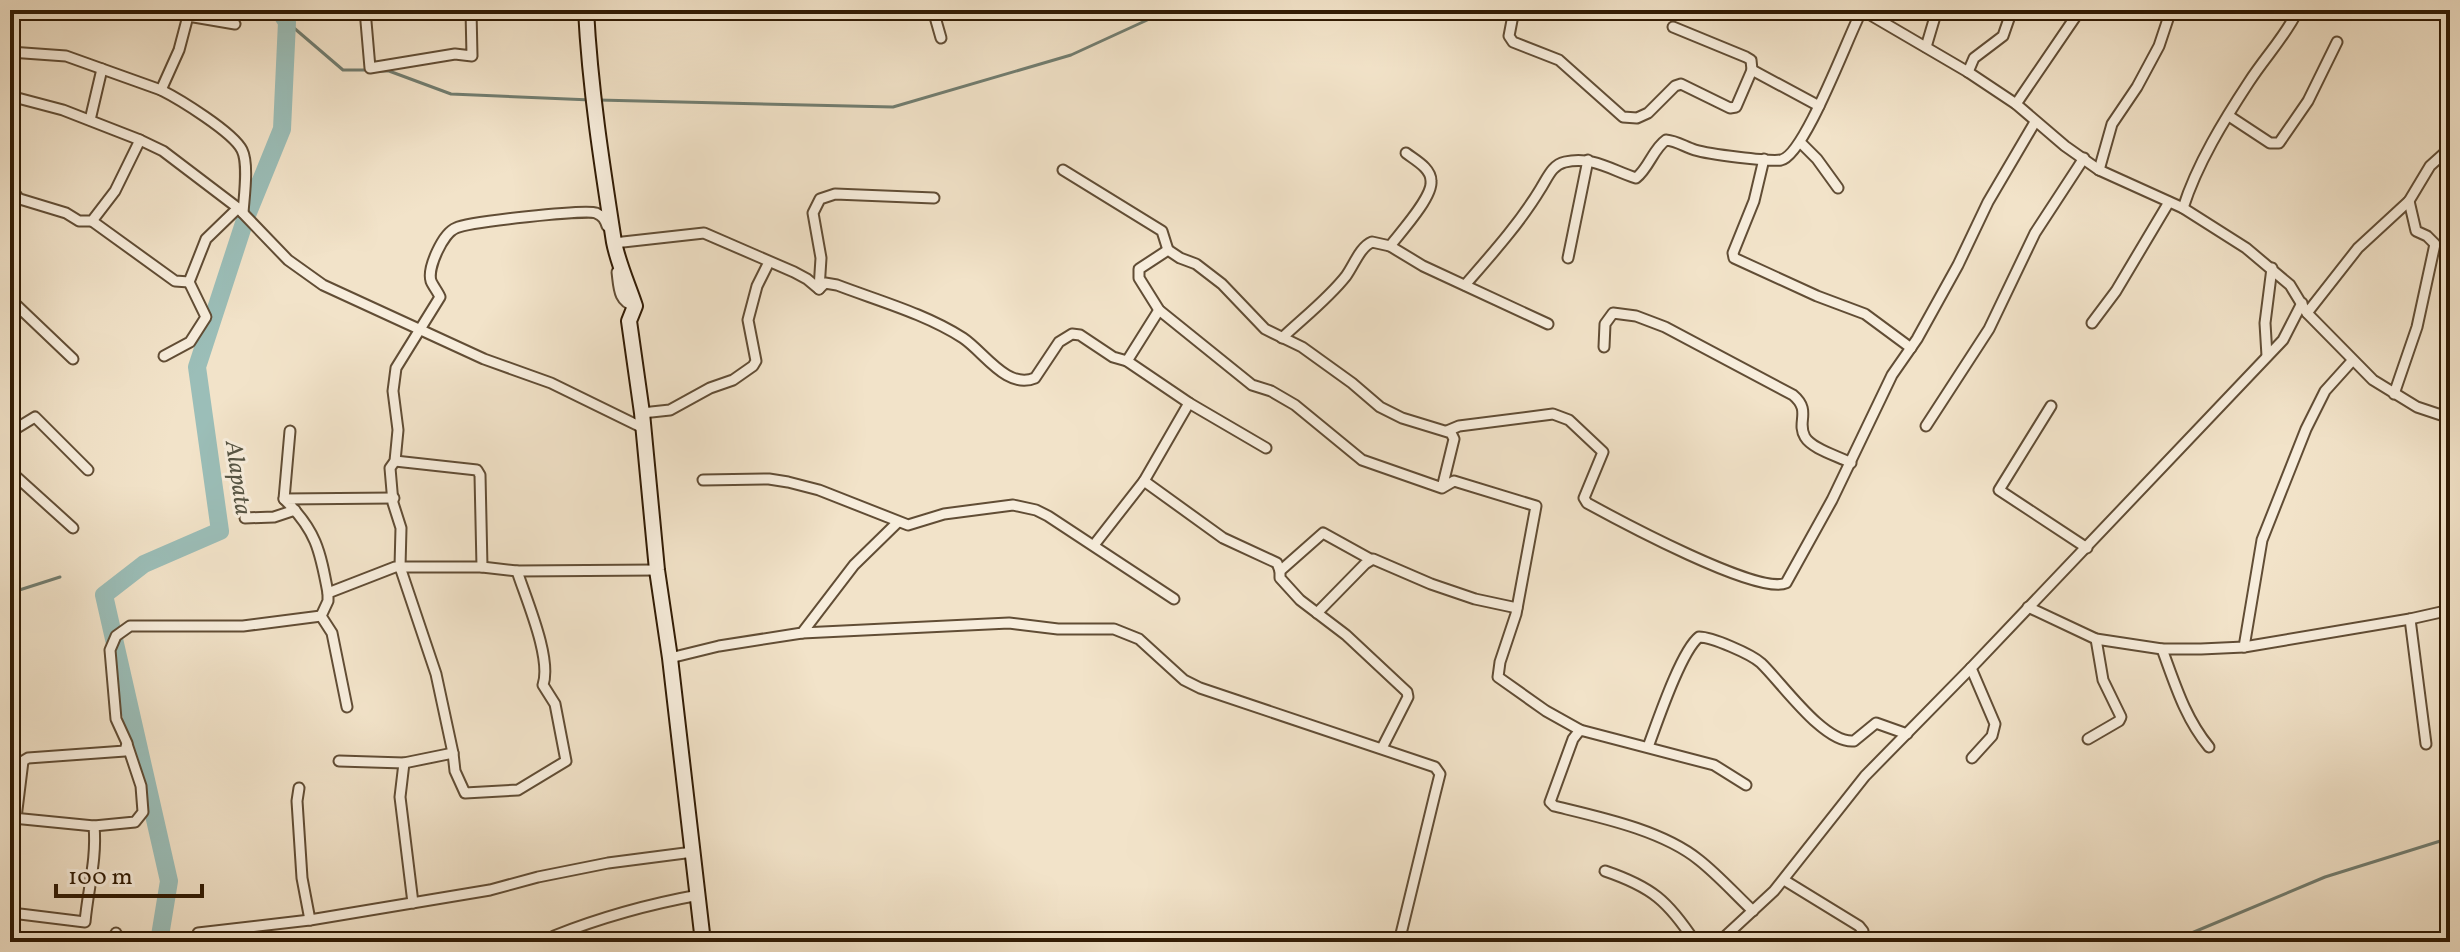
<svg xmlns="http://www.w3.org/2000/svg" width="2460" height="952" viewBox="0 0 2460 952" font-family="Vollkorn,serif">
<rect width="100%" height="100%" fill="#f2e3c9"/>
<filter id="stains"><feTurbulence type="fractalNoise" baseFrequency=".0025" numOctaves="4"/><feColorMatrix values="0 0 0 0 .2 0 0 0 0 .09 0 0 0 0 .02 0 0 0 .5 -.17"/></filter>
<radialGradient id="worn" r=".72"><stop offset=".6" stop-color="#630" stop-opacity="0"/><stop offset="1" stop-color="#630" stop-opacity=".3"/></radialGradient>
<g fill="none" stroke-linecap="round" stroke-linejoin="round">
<!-- stream -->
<g stroke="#717d70" stroke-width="3">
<path d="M287,22L343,70H367"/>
<path d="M379,71H389L451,94L591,100"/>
<path d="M598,100L893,107L1071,55L1169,10"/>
<path d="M10,593L60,577"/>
<path d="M2170,942L2325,877L2450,838"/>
</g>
<!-- river -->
<path stroke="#9bbeb8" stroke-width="18" d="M159,942L169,881L104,595L144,564L220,531L197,367L245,220L282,129L287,22L279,10"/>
<defs>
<g id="street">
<path d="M175,10L188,16L235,24"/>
<path d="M365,10L370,68L455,54L472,56L471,10"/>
<path d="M933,10L941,38"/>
<path d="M1514,10L1509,36L1513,42L1559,60L1623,117L1637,118L1648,113L1675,86L1681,84L1730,108L1736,107L1752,70L1819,106"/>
<path d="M1862,10L1968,72L2016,104L2065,146L2099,170L2183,208L2246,248L2290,285L2307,313L2373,380L2417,407L2450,418"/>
<path d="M188,16L179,50L161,90C179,99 233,132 242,150C249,164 244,197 243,213"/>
<path d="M1673,27L1746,57L1751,60L1752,70"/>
<path d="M1926,47L1937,10"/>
<path d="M10,52L66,56L161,90"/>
<path d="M1968,72L1974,58L2003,36L2012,10"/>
<path d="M10,96L63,110L140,140L163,151L238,208L288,260L323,285L484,359L551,383L643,428"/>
<path d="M2016,104L2076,16L2077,10"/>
<path d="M2229,116L2270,143H2279L2308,101L2337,42"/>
<path d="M90,120L102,69"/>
<path d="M1801,143L1817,159L1838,188"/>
<path d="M1764,159L1754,201L1733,253L1734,258L1817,296L1865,314L1911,348"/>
<path d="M1063,170L1162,231L1168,250"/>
<path d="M2099,170L2112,124L2137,87L2159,46L2171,10"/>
<path d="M10,196L66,213L79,221H92L115,191L140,140"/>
<path d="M2183,208C2197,164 2224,120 2249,82C2265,57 2285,37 2298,10"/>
<path d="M10,212L17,196"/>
<path d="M92,221L175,281L189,282L206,239L238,208"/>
<path d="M614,243L704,233L794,272L807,279L819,289L825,283L837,285C879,301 926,314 963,338C984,352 1007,390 1035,378L1059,342L1072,334L1080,335L1113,357L1127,361L1189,403L1144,481L1094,545"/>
<path d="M1390,246C1400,233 1433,197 1431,181C1431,168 1415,160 1406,153"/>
<path d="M1568,258L1588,160"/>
<path d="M617,272C619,287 618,302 635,306"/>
<path d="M1465,285C1492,254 1520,223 1541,188C1548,177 1552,165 1565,162C1593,156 1611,170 1636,178C1649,168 1653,149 1666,140C1677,141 1685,147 1695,150C1708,154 1769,162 1781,160C1805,155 1848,36 1862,10"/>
<path d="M819,289L821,258L813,213L820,199L835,194L934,198"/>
<path d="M10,299L73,359"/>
<path d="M2307,313L2358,248L2409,201L2430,166L2450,148"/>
<path d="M2092,323L2116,291L2169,202"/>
<path d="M1282,338C1303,318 1328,299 1346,276C1354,265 1360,247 1372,242L1390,246L1423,266L1548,324"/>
<path d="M1604,347L1605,324L1613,313L1636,316L1665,327L1793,395C1812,411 1796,422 1805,437C1812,449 1838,456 1851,463"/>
<path d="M164,356L190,342L206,317L189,282"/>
<path d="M2267,356L2265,323L2272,268"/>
<path d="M1127,361L1159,310"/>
<path d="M2394,394L2417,327L2435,244L2427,236L2416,231L2409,201"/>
<path d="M1189,403L1266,448"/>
<path d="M2051,406L1999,490L2087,548"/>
<path d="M642,413L670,410L710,388L733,380L753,366L756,361L748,320L757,286L769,262"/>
<path d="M1926,426L1989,329L2035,233L2084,158"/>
<path d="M10,429L12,431L35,417L88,470"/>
<path d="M1447,431L1459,426L1553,414L1569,420L1603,452L1584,498L1587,503C1618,520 1759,596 1786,583L1832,500L1892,375L1917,339L1958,265L1988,202L2035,122"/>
<path d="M395,461L477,470L480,475L482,567"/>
<path d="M10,471L73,528"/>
<path d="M703,480L769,479L788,482L819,490L908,525L944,514L1013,505L1036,510L1048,516L1174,599"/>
<path d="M1144,481L1223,538L1277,563L1280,571"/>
<path d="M1442,488L1454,439L1451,433L1402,418L1380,407L1352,383L1302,347L1265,329L1222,284L1196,264L1180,258L1168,250L1139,269V278L1159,310L1252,385L1271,391L1295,405L1362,460L1442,488L1454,481L1536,506L1516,614L1500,662L1498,677L1546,711L1580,730"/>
<path d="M284,499L290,431"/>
<path d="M245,518L274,517L295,510"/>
<path d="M1370,559L1323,533L1280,571V578L1300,600L1346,635L1407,692L1408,697L1382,748"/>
<path d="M328,593C320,550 316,530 284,499L394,498"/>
<path d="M2028,607L2096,639L2162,649H2201L2244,647L2410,619L2450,610"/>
<path d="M1317,613L1365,564L1373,559L1431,584L1475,599L1517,608"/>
<path d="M2410,619L2426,744"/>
<path d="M802,633L1009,623L1058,629H1114L1139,639L1184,680L1200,688L1435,767L1440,774L1435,794L1399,942"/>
<path d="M2244,647L2262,540L2306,429L2325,391L2352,361"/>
<path d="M2162,649C2175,684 2185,718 2209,747"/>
<path d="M670,658L719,646L802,633L854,565L898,522"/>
<path d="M1971,668L1995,724L1992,736L1972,758"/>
<path d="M347,707L332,633L321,616L328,601V593L395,567H482L517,571L657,570"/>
<path d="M2088,739L2119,721L2121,717L2103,680L2096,639"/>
<path d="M1648,747C1657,723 1681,651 1699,637C1712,637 1751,654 1761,663C1782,683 1824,744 1854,741L1876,723L1907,734"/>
<path d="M453,753L436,674L400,567L401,528L393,503L390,468L395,461L398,430L393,391L396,368L440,297C438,292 433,286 431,281C427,268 443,233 456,228C468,222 586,209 596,213C603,216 605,220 607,226"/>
<path d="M339,761L404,763L453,753L455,771L465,793L518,790L566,761L555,704L543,685C552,658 526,599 517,571"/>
<path d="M404,763L400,797L413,903"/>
<path d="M1746,785L1714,765L1580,730L1573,739L1550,802L1554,806C1599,817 1662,830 1699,860C1718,875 1735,894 1753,911"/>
<path d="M299,788L297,801L302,878L310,920"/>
<path d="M16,818L23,761L28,758L125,751L127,743L116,719L110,650L116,636L130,626H243L321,616"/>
<path d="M94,826L135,822L143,812L141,786L127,744"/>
<path d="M1605,871C1652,887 1668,901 1695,942"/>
<path d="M1784,880L1859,926L1863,931L1861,942"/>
<path d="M10,910L20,914L85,922C88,889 97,859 94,826L13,818"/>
<path d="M198,933L310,920L490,890L538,877L608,863L693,852"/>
<path d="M554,936C602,917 649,904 699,895"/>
<path d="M116,942V933"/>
<path d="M1719,942L1774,891L1865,776L1971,668L2283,340L2302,303"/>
</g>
<path id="secondary" d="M586,10C590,88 602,165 614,242C618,263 628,285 635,306L629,321L642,413L657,570L670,658L703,942"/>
</defs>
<!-- street casing -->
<use href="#street" stroke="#614d35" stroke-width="13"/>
<!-- secondary casing -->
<use href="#secondary" stroke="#311b04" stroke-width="18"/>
<!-- street -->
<use href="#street" stroke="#f7eddc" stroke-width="9"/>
<!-- secondary -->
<use href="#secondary" stroke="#f7eddc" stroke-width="14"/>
</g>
<g text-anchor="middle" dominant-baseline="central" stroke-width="6" stroke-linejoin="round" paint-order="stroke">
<!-- water labels -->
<g font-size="24" font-style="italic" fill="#565443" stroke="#f7eddc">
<text transform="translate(237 478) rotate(82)">Alapata</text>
</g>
</g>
<!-- margin -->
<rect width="2460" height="952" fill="none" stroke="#f2e3c9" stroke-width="40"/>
<rect x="12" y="12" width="2436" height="928" fill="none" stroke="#311b04" stroke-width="4"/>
<rect x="20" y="20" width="2420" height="912" fill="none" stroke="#311b04" stroke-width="2"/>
<!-- scale -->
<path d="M56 884v12h146v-12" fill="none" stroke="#311b04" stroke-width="4"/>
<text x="68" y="884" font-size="24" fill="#311b04" stroke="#f7eddc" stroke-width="6" paint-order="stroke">100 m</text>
<rect width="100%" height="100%" filter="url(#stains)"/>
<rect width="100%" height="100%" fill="url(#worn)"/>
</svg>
